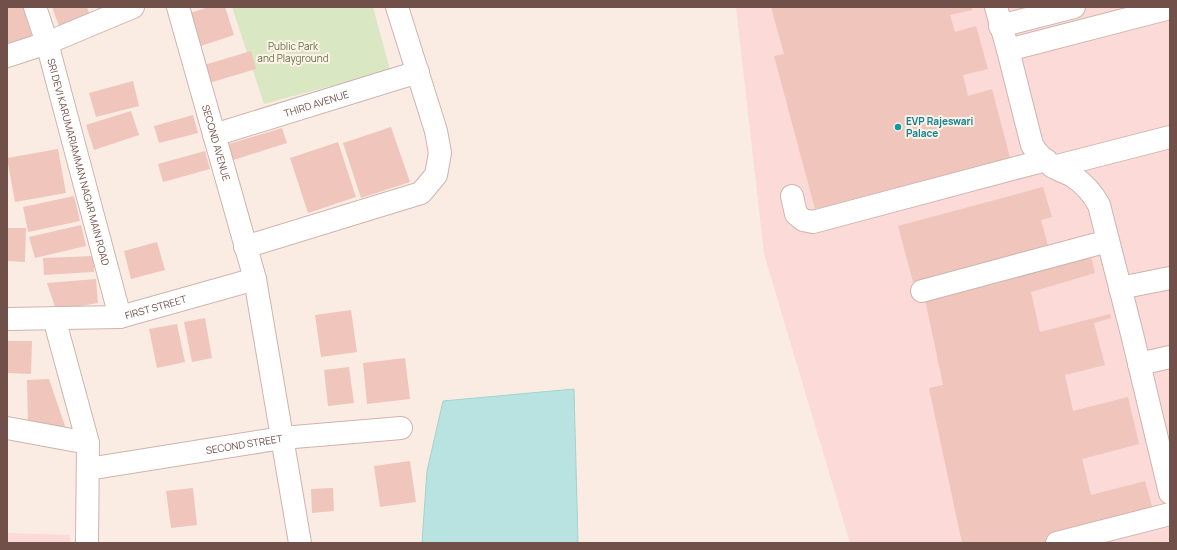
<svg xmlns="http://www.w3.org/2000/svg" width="1177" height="550" viewBox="0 0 1177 550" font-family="Manrope,sans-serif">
<rect width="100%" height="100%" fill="#fbece3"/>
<!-- commercial -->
<g fill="#fbdad7">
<path d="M736,7H1170V543H850L764,254Z"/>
<path d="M7,533L70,535V543H7Z"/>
</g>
<!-- green -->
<path fill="#d9e7c2" d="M232,7H373L390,70L264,104Z"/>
<!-- water -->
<path fill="#b8e3e0" stroke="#9fd4d1" d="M574,389L578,543H422L427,471L443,401Z"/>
<!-- building -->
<g fill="#efc5bc">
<path d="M7,7H23L33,40L7,49Z"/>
<path d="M52,7H87L90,16L59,26Z"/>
<path d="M209,7H225L234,35L201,46L190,13Z"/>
<path d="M771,7H972V10L950,15L955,32L976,26L988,69L963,75L968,96L992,89L1010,158L815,209L774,56L784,54Z"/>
<path d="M251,51L256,69L209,83L204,65Z"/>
<path d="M133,81L139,106L96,117L89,93Z"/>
<path d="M131,111L139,135L94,150L86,125Z"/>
<path d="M193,115L198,133L159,143L154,126Z"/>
<path d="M391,127L410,182L361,198L343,143Z"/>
<path d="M282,128L287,143L227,162L222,146Z"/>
<path d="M338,142L356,197L308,213L290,158Z"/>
<path d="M58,149L66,193L15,202L7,158Z"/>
<path d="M205,151L210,169L163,182L158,164Z"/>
<path d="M1043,187L1052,217L1041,220L1048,246L913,282L898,226Z"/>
<path d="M74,196L80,221L28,232L23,207Z"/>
<path d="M81,225L86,246L35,258L29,237Z"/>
<path d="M7,228H26L25,262L7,261Z"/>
<path d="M157,242L165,270L131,279L124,251Z"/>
<path d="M1089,249L1095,273L1031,292L1040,332L1110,314L1111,318L1094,323L1105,365L1065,375L1073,411L1128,397L1139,444L1082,459L1091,495L1145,481L1154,513L1041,543H962L929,388L943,385L925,299Z"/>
<path d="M94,256V272L44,275L43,258Z"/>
<path d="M96,279L98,303L56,310L47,283Z"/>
<path d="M351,310L357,352L321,357L315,315Z"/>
<path d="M205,318L212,358L192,362L184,322Z"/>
<path d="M177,324L185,362L157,368L149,329Z"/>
<path d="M7,341H32L31,374L7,373Z"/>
<path d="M405,358L410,399L367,404L363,363Z"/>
<path d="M349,367L354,403L328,406L324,370Z"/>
<path d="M49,379L66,429L28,426L27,380Z"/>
<path d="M410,461L416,502L380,507L374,466Z"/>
<path d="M193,488L197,525L171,528L166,491Z"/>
<path d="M333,488L334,511L312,513L311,489Z"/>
</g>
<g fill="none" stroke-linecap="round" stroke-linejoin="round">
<defs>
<g id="minor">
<path id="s1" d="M35,7L47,43L120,317"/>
<path id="s2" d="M178,7L255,279L300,543"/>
<path d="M996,7L1008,50L1032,145C1037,153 1046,162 1054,167C1060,171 1068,173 1074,177C1084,184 1093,194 1099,205L1132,334L1170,493"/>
<path d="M1000,26L1074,7"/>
<path d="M1008,50L1170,8"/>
<path d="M7,56L47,43L133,7"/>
<path id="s3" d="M214,135L418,72"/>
<path d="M1053,167L1170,137"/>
<path d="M792,196L796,214L803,220L813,222L1046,160"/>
<path d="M245,247L421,193L436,175L440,153L436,131L397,7"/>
<path d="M1120,288L1170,278"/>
<path d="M922,291L1108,241"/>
<path d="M54,318L88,443L87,543"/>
<path id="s4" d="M7,319L120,317L255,279"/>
<path d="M1139,364L1170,357"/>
<path d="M7,428L88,443"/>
<path id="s5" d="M88,469L282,438L401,428"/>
<path d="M1057,543L1170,514"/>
</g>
</defs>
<!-- minor casing -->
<use href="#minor" stroke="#ceb4ad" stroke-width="24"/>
<!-- minor -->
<use href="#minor" stroke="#fff" stroke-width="22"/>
</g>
<!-- markers -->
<circle fill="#0f9aa8" stroke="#fef1e8" stroke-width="1.5" cx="898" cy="127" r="4"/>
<g text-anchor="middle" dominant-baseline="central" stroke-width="4" stroke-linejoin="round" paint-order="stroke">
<!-- park labels -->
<g font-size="10" fill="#5e7743" stroke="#fef1e8">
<text x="293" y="46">Public Park<tspan x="293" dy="12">and Playground</tspan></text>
</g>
<!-- street labels -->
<g font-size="10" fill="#71504a" stroke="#fef1e8">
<text stroke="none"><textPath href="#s3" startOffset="107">THIRD AVENUE</textPath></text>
<text stroke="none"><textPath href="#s2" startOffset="141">SECOND AVENUE</textPath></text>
<text stroke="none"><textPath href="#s1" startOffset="161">SRI DEVI KARUMARIAMMAN NAGAR MAIN ROAD</textPath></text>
<text stroke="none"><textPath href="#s4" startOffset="150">FIRST STREET</textPath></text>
<text stroke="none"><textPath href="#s5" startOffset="158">SECOND STREET</textPath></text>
</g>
<!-- culture labels -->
<g font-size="10" font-weight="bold" fill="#0d838f" stroke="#fef1e8" text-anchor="start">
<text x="906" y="121">EVP Rajeswari<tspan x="906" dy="12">Palace</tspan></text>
</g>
</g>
<!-- border -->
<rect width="1177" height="550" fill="none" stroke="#71504a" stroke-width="16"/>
</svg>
